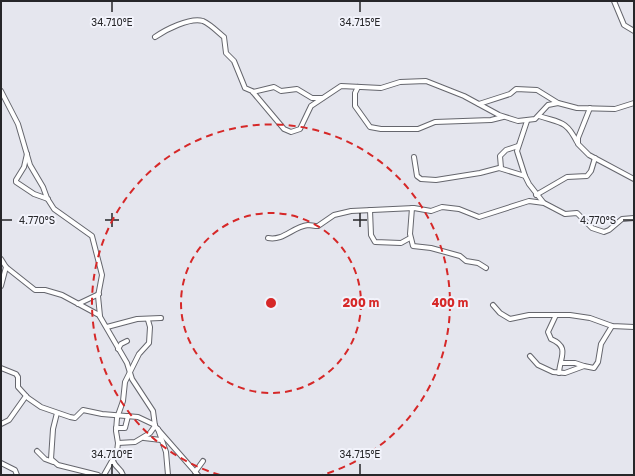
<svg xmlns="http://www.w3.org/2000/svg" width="635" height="476" viewBox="0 0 635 476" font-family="'Golos Text',sans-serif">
<rect width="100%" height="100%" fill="#e5e6ee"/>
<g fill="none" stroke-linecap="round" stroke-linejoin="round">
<defs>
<g id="minor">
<path d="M614,1L624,25L634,31"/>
<path d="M155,37C165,30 190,17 203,21C210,24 218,32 224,37L226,53L234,61L245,88L252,91L284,129L291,132L300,129L311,106L341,86L381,88L400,82L426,81L464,96L499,115L518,121L535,119L548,105L558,103"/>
<path d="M358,87L355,93V106L370,127L381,129H418L435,122L491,120L503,117"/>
<path d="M1,91L18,124L30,165L43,187L47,198L54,209L92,236L102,275L98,296L100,316"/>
<path d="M253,92L274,87L281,91L297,89L312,98H322"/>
<path d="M479,104L510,94L516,89L537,90L558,103L577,108L615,109L634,103"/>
<path d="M590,108L578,138V144L589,155L634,179"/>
<path d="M539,116C560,123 566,120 577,142"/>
<path d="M27,154L24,167L16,180V182L34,194L48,199"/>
<path d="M414,157L417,176L421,179L436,180L480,173L499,168L525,176L529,184L543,202"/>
<path d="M501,168L500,156L506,150L518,146"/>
<path d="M525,176L517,151L527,121"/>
<path d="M536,195L567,177L587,176L591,171L595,158"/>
<path d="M412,208L410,234L413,246L431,248L460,256L466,261L478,263L486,268"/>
<path d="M370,210L371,235L375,242L401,243L410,238"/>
<path d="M268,238C284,241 292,227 308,225C311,225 314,226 318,226L334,215L351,211L414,208L431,211L442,207L459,209L479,217L529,201L544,203L565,214L577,213L592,228L604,232L609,230L622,219L634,218"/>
<path d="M1,259L6,267L35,290H45L62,295L99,315L127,363L132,379L153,411L155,426L198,475"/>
<path d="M1,286L6,267"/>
<path d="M78,304L99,294"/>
<path d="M493,305L500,313L510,319L529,315H570L590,318L612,326L634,327"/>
<path d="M556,315L548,332L551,339C570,347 560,357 559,373"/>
<path d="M107,327L137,319L161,318"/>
<path d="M118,349L121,344L127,341"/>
<path d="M530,356L538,365L553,372L565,373L584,366L594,368L598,362L601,344L612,326"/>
<path d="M561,363H575L584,366"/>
<path d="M1,368L16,374L18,377V387L28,398L41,407L70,417L75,418L83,410L102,414L138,417L155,425"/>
<path d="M57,413L53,429L51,459L58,465L98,475"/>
<path d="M1,424L9,420L26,396"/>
<path d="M116,428H125L128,416"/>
<path d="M158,429L166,452L168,475"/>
<path d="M144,438L161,440"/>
<path d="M118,443L135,442L150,433L155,426"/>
<path d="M37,451L45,459L53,462"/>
<path d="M113,460C114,467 121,468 123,475"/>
<path d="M1,463L15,470L17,475"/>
<path d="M195,472L203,461"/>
<path d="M104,475L117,452L118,443L116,431L117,418L123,401L125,382L139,354L149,343L150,327L148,320"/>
</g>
</defs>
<!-- minor casing -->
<use href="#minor" stroke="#65666d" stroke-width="6"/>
<!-- minor -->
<use href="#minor" stroke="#fff" stroke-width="4"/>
</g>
<!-- ticks -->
<path fill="none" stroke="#262629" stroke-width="1.5" d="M112,2V12M360,2V12M112,213V227M360,213V227M2,220H12M105,220H119M353,220H367M623,220H633M112,464V474M360,464V474"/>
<!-- distance rings -->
<g fill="none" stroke="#d62828" stroke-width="2" stroke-dasharray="7 5">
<circle cx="271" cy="303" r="90"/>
<path d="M220 475A179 179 0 1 1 322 475"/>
</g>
<g font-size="10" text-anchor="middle" fill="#262629" stroke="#f2f3fb" stroke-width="4" stroke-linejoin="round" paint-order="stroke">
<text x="112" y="26">34.710°E</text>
<text x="360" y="26">34.715°E</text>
<text x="37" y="224">4.770°S</text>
<text x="598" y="224">4.770°S</text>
<text x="112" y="458">34.710°E</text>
<text x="360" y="458">34.715°E</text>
</g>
<circle cx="271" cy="303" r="6" fill="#d62828" stroke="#f2f3fb" stroke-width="2"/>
<g font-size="12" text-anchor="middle" font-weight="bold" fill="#d62828" stroke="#f2f3fb" stroke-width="4" stroke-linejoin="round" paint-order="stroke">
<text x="361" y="307">200 m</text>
<text x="450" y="307">400 m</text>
</g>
<!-- border -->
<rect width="635" height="476" fill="none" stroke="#262629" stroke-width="4"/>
</svg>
